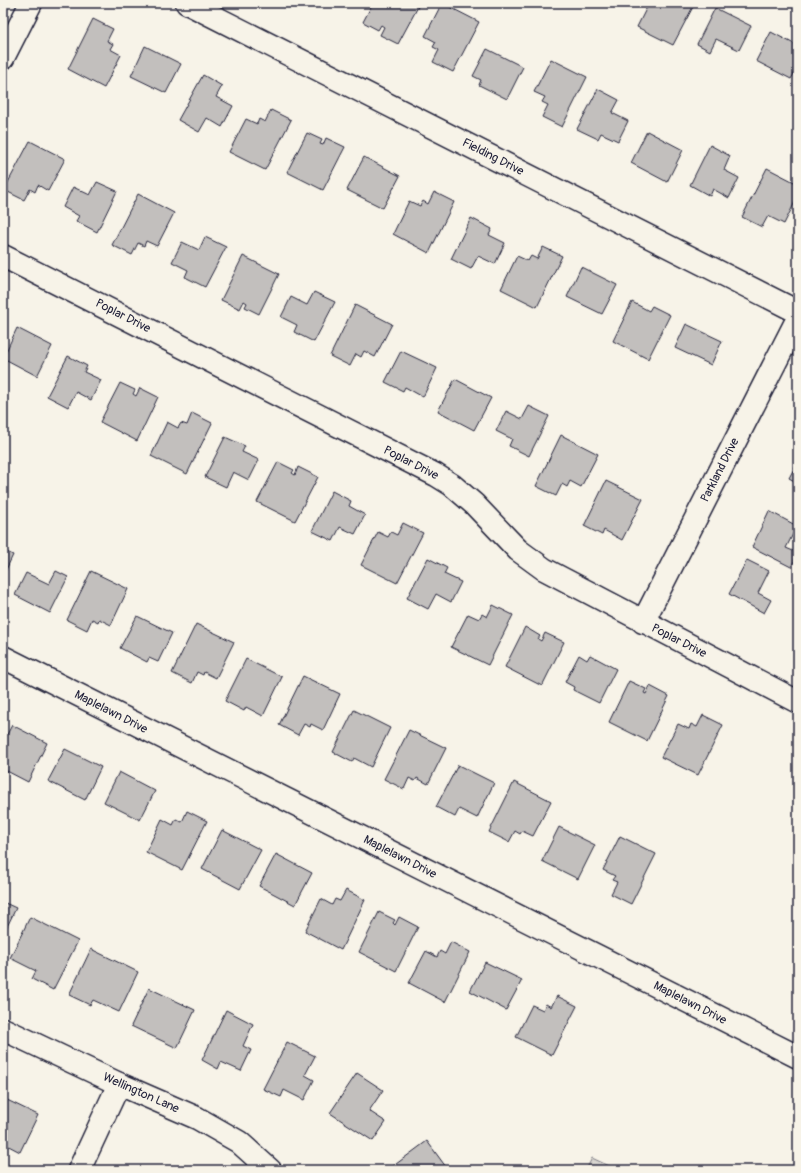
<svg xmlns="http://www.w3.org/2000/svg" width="801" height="1173" viewBox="0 0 801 1173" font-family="Pangolin,sans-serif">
<rect width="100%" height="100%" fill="#f7f3e8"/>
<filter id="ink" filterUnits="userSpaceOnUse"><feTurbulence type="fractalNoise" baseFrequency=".025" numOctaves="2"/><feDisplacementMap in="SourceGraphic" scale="8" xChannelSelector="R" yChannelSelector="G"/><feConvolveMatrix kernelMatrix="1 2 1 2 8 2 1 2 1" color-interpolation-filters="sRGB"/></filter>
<g filter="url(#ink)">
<!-- green -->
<path fill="#d8d5cf" stroke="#7d7c85" d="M592,1158L618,1170H586Z"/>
<!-- building -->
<g fill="#c2bfbd" stroke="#22223b">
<path d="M373,3H420L398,44L380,35L384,27L381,25L378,30L363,22Z"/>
<path d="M442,3L479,22L453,72L433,62L439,50L433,47L436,42L425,36Z"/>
<path d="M649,3H695L673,45L637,27Z"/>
<path d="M715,8L751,26L739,50L716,39L710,51L697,44Z"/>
<path d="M93,19L113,29L107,41L113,44L110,49L121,55L104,88L68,69Z"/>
<path d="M771,32L798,46V67L791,79L756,61Z"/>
<path d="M145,46L181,64L166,93L131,76Z"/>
<path d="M487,49L523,67L507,99L479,85L481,80L473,76Z"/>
<path d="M551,59L587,77L562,127L542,117L548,105L542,102L545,97L534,92Z"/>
<path d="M203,75L222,86L216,97L233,106L222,127L207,118L199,132L178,120Z"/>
<path d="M598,89L619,100L612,113L628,121L618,141L601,133L598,139L577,129Z"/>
<path d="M271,110L291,120L265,170L229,152L246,119L257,124L259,119L265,122Z"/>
<path d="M647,131L683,150L667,182L631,163Z"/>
<path d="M307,133L322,140L320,144L323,145L326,138L345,147L323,190L287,172Z"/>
<path d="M30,141L65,159L48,191L38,185L35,192L30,189L24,200L4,190Z"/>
<path d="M710,145L730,156L724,170L739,178L729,198L713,189L710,196L690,185Z"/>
<path d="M364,157L400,176L383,208L347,190Z"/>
<path d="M767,168L798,184V196L784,224L768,216L762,227L742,217Z"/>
<path d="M97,182L117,191L97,232L76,221L79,216L63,207L73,187L90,195Z"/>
<path d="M434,192L454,202L429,253L393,234L409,201L420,206L423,201L428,204Z"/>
<path d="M138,194L174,213L157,246L146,241L144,246L138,243L132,255L112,245Z"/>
<path d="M471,218L492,229L489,235L505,243L495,264L478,256L471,269L451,259Z"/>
<path d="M205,237L226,247L205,287L185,277L188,270L172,262L182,242L199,250Z"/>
<path d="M543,247L562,256L537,307L501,289L517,256L528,261L531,256L537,259Z"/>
<path d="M243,256L279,274L259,314L245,307L247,303L244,301L240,309L221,300Z"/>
<path d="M581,267L617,285L602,314L567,297Z"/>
<path d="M314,292L335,302L314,342L294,332L297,325L281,317L291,297L307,305Z"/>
<path d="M632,302L649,311L652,306L670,315L648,359L613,341Z"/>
<path d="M355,305L392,324L375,357L364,351L361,357L356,354L350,366L330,356Z"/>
<path d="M686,324L722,341L711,365L675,348Z"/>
<path d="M17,328L52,346L37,376L3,358Z"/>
<path d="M401,351L437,368L423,397L405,387L403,391L385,382Z"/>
<path d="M68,356L87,366L84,372L101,380L91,400L76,392L68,407L47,396Z"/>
<path d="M455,379L491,398L474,430L438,411Z"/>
<path d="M120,383L135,390L133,394L136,396L140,388L158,397L137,441L100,422Z"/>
<path d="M529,406L549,416L529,456L509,446L512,439L496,431L506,411L522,419Z"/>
<path d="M192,413L212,423L187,474L151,456L167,422L178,428L181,423L187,425Z"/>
<path d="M561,435L598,454L581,487L570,481L567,487L562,484L556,496L536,486Z"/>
<path d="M225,437L245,446L242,452L259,460L249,480L233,472L226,487L205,477Z"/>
<path d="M798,461V483L789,478Z"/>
<path d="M278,462L294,470L292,473L295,475L298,467L318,477L295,521L257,502Z"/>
<path d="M606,481L643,499L622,540L604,530L602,535L584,526Z"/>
<path d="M332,491L351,501L349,506L365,515L355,534L340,527L333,541L312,531Z"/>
<path d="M769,511L797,526L786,548L798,553L791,567L752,547Z"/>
<path d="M403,523L423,533L397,583L361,565L378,532L388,537L391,532L397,535Z"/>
<path d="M3,550L13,555L3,576Z"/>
<path d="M428,558L447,568L444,574L461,582L451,602L436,594L428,609L407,598Z"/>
<path d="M747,560L769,571L758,593L771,600L764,613L729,594Z"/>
<path d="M56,571L68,577L50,613L15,595L26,573L49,584Z"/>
<path d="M91,571L128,589L111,625L99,619L98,622L92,619L87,630L67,620Z"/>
<path d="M493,605L513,615L488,665L451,647L468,614L479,619L482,614L487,617Z"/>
<path d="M137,616L172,633L158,662L149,658L147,662L120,648Z"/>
<path d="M196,624L234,642L216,678L204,672L203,675L197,672L192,683L172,673Z"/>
<path d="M525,627L540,636L538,639L541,641L545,633L564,642L542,686L505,667Z"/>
<path d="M579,655L587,660L590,655L616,669L599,703L573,690L574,687L565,682Z"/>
<path d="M246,659L282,677L263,716L246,707L244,711L225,701Z"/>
<path d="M303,676L340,694L323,730L311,724L310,727L304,724L298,735L279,725Z"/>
<path d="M629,681L646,689L644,693L646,694L650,686L669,696L647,741L609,722Z"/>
<path d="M354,710L390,728L371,767L354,758L352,762L333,752Z"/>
<path d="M703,715L723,725L698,775L661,757L678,724L689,729L691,724L697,727Z"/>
<path d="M12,725L47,743L28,782L3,769V742Z"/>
<path d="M409,730L446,748L428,784L417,778L415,781L409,778L404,789L384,779Z"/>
<path d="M65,749L101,767L85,800L48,781Z"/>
<path d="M458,765L494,783L477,818L459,809L455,817L436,807Z"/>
<path d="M119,772L155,791L140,820L104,802Z"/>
<path d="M514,782L551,801L533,836L522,831L520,834L515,831L509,842L489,832Z"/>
<path d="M187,811L207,821L182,870L146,852L162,819L173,825L176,819L182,822Z"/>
<path d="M559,827L595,845L578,879L542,861Z"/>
<path d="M222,830L261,850L240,889L202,869Z"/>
<path d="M620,836L656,854L631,904L611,894L617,882L612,880L615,876L603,870Z"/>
<path d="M276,854L312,873L295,905L259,886Z"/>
<path d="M346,890L365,900L341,950L305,931L321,899L332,905L335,899L340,901Z"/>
<path d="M3,902L16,908L3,935Z"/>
<path d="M379,912L395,920L393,923L395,925L399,917L418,927L396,971L359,952Z"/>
<path d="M30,917L78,941L53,990L32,979L36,971L10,958Z"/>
<path d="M451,942L470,952L445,1002L409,983L426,951L437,957L440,951L445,954Z"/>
<path d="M91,949L138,972L119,1012L93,1000L90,1005L69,995Z"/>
<path d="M485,962L522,980L506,1010L470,991Z"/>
<path d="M149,988L195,1010L177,1048L131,1026Z"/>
<path d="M557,996L577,1006L552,1055L516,1037L532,1005L543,1010L546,1004L551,1007Z"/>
<path d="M226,1010L253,1024L243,1046L251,1050L241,1071L221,1062L218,1069L202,1060Z"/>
<path d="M287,1042L315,1056L305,1075L314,1080L304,1100L284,1090L281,1097L263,1089Z"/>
<path d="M357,1073L383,1090L369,1111L386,1122L373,1141L330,1113Z"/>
<path d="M3,1098L38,1115L20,1152L3,1143Z"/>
<path d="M427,1141L446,1167L442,1170H388Z"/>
</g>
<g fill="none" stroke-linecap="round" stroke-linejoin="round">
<defs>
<g id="minor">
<path d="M187,3L798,312"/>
<path d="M3,58L31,3"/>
<path d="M3,256L436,475L452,485L474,504L518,550L544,569L798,702"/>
<path d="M643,622L798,318"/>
<path d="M3,657L798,1057"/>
<path d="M3,1029L119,1084L197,1118L239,1142L270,1170"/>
<path d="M79,1170L119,1084"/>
</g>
</defs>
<!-- minor casing -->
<use href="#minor" stroke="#22223b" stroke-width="25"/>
<!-- minor -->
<use href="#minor" stroke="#f7f3e8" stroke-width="22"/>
</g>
</g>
<g text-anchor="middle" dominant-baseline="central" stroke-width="4" stroke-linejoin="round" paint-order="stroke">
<!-- street labels -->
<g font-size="12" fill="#22223b" stroke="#f7f3e8">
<text transform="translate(493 157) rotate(27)">Fielding Drive</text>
<text transform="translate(123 316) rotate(27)">Poplar Drive</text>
<text transform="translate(411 463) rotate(27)">Poplar Drive</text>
<text transform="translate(720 470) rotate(-63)">Parkland Drive</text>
<text transform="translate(679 641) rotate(27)">Poplar Drive</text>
<text transform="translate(111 712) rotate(27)">Maplelawn Drive</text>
<text transform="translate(400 857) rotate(27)">Maplelawn Drive</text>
<text transform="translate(690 1003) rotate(27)">Maplelawn Drive</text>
<text transform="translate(141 1093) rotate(24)">Wellington Lane</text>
</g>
</g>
<!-- margin -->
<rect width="801" height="1173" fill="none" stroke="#f7f3e8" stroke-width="16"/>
<rect x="8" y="8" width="785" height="1157" fill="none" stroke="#22223b" stroke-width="1.5" filter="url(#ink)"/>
</svg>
